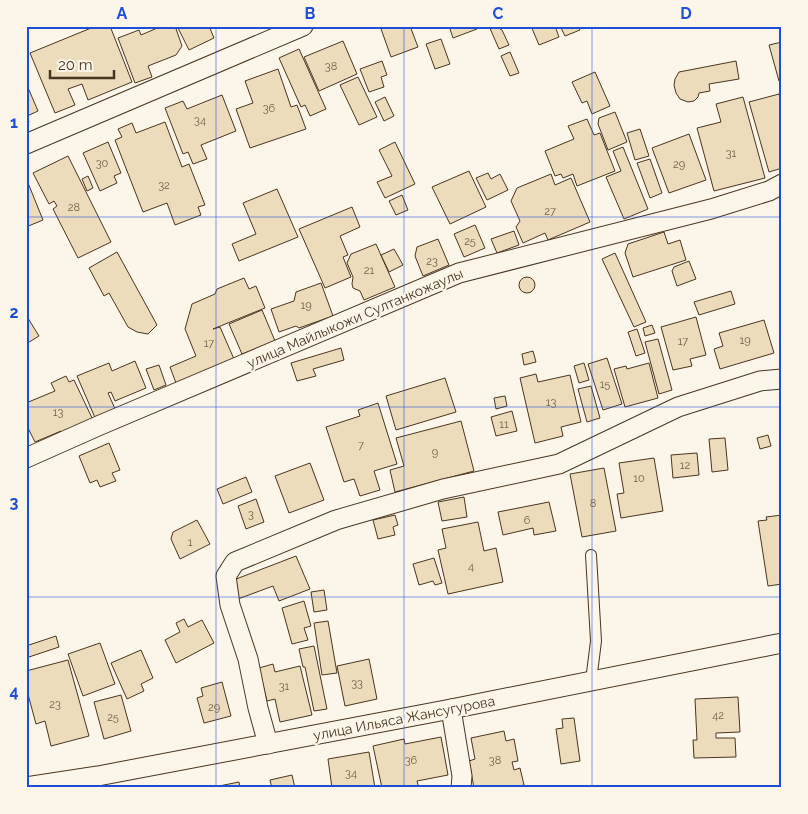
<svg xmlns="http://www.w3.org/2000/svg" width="808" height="814" viewBox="0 0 808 814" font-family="Raleway,sans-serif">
<rect width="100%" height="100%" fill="#fbf6e9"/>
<!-- building -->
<g fill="#ecdcbc" stroke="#4a3520">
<path d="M96,26H110L132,82L88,100L82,84L68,89L75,105L55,113L30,53Z"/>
<path d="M162,26H175L182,46L176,55L148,66L152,77L135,83L118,38L139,30L141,35Z"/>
<path d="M177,26H209L214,38L189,50Z"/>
<path d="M380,26H410L418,47L391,57Z"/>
<path d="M449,26H476L477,29L453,38Z"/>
<path d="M489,26H499L500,29L502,30L509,45L499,49Z"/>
<path d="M531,26H555L559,37L539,45Z"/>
<path d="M560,26H578L580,30L565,36Z"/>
<path d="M441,39L450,64L435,69L426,44Z"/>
<path d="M343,41L357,74L319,91L304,57Z"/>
<path d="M782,42V81H779L769,45Z"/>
<path d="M299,49L326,109L310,116L305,105L301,107L279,58Z"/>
<path d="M510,52L519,73L510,76L501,56Z"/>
<path d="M382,61L387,75L381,77L384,87L369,92L360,69Z"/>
<path d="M736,61L739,79L709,84L710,91L699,93L698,97L694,101L688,102L680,99L676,93L674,85L675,79L679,72Z"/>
<path d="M278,69L291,107L297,105L306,129L250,148L236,109L253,103L245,81Z"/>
<path d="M595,72L610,106L592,114L587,101L582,103L572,82Z"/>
<path d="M358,77L377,117L359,125L340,85Z"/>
<path d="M26,83L38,111L27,116L29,122L26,124Z"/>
<path d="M779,94L782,105V168L769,172L749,102Z"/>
<path d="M222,95L236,131L201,145L207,159L193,164L188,152L183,154L165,108L183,101L187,109Z"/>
<path d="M385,97L394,116L384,121L375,102Z"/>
<path d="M743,97L765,178L714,191L697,128L721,122L716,104Z"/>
<path d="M615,112L627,142L608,150L598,124L599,118Z"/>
<path d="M587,119L594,135L600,133L615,171L577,186L573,174L563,178L561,174L555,176L545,151L574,139L568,126Z"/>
<path d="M165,122L182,167L189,164L205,205L198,207L201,215L175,225L167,203L143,212L115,140L122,137L118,129L132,123L136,133Z"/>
<path d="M640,129L649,156L635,160L627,133Z"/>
<path d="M689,134L706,180L669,193L652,148Z"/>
<path d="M108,142L121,173L114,176L117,183L100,191L83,153Z"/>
<path d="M395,142L415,184L385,198L377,182L392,176L379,150Z"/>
<path d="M623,147L648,209L624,219L606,177L621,171L613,151Z"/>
<path d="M68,156L111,242L78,258L53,209L57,206L54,201L49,204L33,173Z"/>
<path d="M650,159L662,193L650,198L637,163Z"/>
<path d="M469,171L486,207L450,224L432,187Z"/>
<path d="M488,173L491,179L500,174L508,190L487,200L476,178Z"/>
<path d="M551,174L555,185L571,178L590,222L548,240L545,233L523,243L516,227L520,221L511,201L517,188Z"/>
<path d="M88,176L93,188L87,191L82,179Z"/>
<path d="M26,178L43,220L26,227Z"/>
<path d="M277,189L298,237L239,261L232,244L256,234L243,203Z"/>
<path d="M402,195L408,210L396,215L389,201Z"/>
<path d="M352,207L360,227L340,236L348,255L343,257L351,277L325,288L299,229Z"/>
<path d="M475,225L485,248L464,257L454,234Z"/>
<path d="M514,231L519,245L497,253L491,239Z"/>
<path d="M664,232L668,244L680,240L686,260L633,277L625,253L628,244Z"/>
<path d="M438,239L449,265L423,276L415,256L417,247Z"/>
<path d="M376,244L395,287L364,300L360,291L353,288L352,284L353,277L347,263L351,254Z"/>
<path d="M394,249L403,265L389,272L381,255Z"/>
<path d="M117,252L157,325L148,334L137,332L128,327L109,293L104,296L89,268Z"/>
<path d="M615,253L646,322L634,327L602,259Z"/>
<path d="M689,261L696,279L677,286L672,271L674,267Z"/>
<circle cx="527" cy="285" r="8"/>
<path d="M244,278L249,289L256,286L265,308L213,329L220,327L234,359L176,383L170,367L196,356L185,329L192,304L215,294L217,289Z"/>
<path d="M321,283L333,316L299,328L296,326L279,332L271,309L294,301L296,292Z"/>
<path d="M731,291L735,304L699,315L694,302Z"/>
<path d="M262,310L275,341L242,354L229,324Z"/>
<path d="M26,315L39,336L26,344Z"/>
<path d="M696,317L706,355L690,359L692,366L673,370L661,327Z"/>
<path d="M764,320L774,353L720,369L714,349L723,346L719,333Z"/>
<path d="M652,325L655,333L645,336L643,328Z"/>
<path d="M637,329L645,353L636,356L628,332Z"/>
<path d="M658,339L672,390L659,394L645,342Z"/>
<path d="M341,348L344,360L313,369L316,376L297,381L291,363Z"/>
<path d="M533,351L536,362L524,365L522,354Z"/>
<path d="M607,358L622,404L603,410L588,364Z"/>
<path d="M135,361L146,388L115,401L111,392L108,393L116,411L96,420L77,376L109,363L112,371Z"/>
<path d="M584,363L589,380L579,383L574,366Z"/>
<path d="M649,363L658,398L625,407L614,369L626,366L627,369Z"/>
<path d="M159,365L166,385L154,390L146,369Z"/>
<path d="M536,374L538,382L570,375L581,422L561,427L563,436L535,443L520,378Z"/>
<path d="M66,376L69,382L74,380L93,420L62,434L61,431L35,442L26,424V403L55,391L51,383Z"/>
<path d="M445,378L456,412L396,430L386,396Z"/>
<path d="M591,386L600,418L587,422L578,389Z"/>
<path d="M505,396L507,406L496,409L494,398Z"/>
<path d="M378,403L397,464L374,471L380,490L360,496L354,479L344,482L326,427L360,416L358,410Z"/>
<path d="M512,411L517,431L496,436L491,417Z"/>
<path d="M461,421L474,471L395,492L390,470L404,466L396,438Z"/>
<path d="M768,435L771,446L760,449L757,438Z"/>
<path d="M725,438L728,470L712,472L709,439Z"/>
<path d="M109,443L120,470L112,473L116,481L100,487L97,480L90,483L79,456Z"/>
<path d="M697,453L699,475L673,478L671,455Z"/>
<path d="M654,458L663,511L621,518L617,494L624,493L619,463Z"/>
<path d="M310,463L324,500L289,513L275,476Z"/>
<path d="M604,468L616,531L582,537L570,474Z"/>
<path d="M246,477L252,492L223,504L217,489Z"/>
<path d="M464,497L467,517L442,521L438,502Z"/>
<path d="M256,499L264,522L246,529L238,506Z"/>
<path d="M549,502L556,531L534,535L533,528L503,535L498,512Z"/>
<path d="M395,515L398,525L393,527L395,535L378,539L373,520Z"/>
<path d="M782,515V584L768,586L758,521L767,520L766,517Z"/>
<path d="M197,520L210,544L180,559L171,539L173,532Z"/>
<path d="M478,522L484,551L496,548L503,582L448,594L438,550L446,548L442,529Z"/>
<path d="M296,556L310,589L279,601L273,586L238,599L231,581Z"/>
<path d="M434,558L442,583L435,585L433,581L419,585L413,564Z"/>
<path d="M324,590L327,610L314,612L311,592Z"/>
<path d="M304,601L311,626L304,628L308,640L292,644L282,608Z"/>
<path d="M184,619L188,627L202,620L214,643L176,663L165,640L180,632L176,623Z"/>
<path d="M328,621L337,673L322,675L314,623Z"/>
<path d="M56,636L59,647L26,658V646Z"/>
<path d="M100,643L115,684L83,696L68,654Z"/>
<path d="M314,646L327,709L314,711L305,667H303L299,649Z"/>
<path d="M141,650L153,678L141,684L144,691L127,699L111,663Z"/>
<path d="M369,659L377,699L345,706L337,666Z"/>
<path d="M68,660L89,736L51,746L45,721L36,724L26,687V671Z"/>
<path d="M273,664L275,672L300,666L312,715L280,722L275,699L267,701L259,668Z"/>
<path d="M222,682L231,716L204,723L197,698L203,696L201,688Z"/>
<path d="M121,695L131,731L104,739L94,702Z"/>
<path d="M738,697L740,732L716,733V738H735L736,757L694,758L693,740H697L695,699Z"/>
<path d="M574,718L580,761L561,764L556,729L563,728L562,719Z"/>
<path d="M504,731L506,741L514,739L518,761L512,762L514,770L520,768L524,785L510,788H474L469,761L475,759L471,738Z"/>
<path d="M441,737L448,775L417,781L419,788H382L373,746L404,739L405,744Z"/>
<path d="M369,752L375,788H332L328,759Z"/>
<path d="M292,775L295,788H272L270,780Z"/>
<path d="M239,782L240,788H209Z"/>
</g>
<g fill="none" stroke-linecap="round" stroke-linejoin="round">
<defs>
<path id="service" d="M591,681L596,641L591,555"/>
<g id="minor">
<path d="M26,144L303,26"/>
<path d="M26,458L98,426L459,273L711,209L769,191L782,184"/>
<path d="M451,709L462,776L461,788"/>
<path d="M268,744L258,708L248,659L230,605L226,576L235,562L336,520L443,489L559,464L678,407L760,381L782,379"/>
<path d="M26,787L98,776L451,709L782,643"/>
</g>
</defs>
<!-- service casing -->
<use href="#service" stroke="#4a3520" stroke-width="12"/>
<!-- minor casing -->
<use href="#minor" stroke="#4a3520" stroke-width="21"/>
<!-- service -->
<use href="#service" stroke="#fbf6e9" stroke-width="10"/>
<!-- minor -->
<use href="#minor" stroke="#fbf6e9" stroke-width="19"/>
</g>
<!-- grid -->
<path fill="none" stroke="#1d4ed8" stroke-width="1" stroke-opacity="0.55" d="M216,26V788M404,26V788M592,26V788M26,217H782M26,407H782M26,597H782"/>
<g text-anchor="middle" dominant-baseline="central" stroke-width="4" stroke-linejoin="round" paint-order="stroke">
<!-- number labels -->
<g font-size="11" fill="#725f47">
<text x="331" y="66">38</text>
<text x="269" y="108">36</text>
<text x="200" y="120">34</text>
<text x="731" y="153">31</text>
<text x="102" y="163">30</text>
<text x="679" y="164">29</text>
<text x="164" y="185">32</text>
<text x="74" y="207">28</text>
<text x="550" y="211">27</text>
<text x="470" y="241">25</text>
<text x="432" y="261">23</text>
<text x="369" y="270">21</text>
<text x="306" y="305">19</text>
<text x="745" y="340">19</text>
<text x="683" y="341">17</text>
<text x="209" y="343">17</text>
<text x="605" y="384">15</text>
<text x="551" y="402">13</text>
<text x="58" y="412">13</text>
<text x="504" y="424">11</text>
<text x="361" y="445">7</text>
<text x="435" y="452">9</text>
<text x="685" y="465">12</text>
<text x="639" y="478">10</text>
<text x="593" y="503">8</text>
<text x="251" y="514">3</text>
<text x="527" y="520">6</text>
<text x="190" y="542">1</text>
<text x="471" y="566">4</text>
<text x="357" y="683">33</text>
<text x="284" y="686">31</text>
<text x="55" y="704">23</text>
<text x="214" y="707">29</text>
<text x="718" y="715">42</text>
<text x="113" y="717">25</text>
<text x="411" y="760">36</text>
<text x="495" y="760">38</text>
<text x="351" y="773">34</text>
</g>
<!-- street labels -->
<g font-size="14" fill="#4a3520" stroke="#fbf6e9">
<text transform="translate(355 318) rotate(-23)">улица Майлыкожи Султанкожаулы</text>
<text transform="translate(404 718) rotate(-11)">улица Ильяса Жансугурова</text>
</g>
</g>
<!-- border -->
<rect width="808" height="814" fill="none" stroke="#fbf6e9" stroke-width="55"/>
<!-- scale -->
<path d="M50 70v8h64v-8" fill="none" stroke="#4a3520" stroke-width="2.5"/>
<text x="58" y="70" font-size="15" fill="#4a3520" stroke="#fbf6e9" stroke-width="4" paint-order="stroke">20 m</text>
<rect x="28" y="28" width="752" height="758" fill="none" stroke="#1d4ed8" stroke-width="2"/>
<g font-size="16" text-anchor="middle" font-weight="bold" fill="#1d4ed8">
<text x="122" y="19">A</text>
<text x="310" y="19">B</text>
<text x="498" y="19">C</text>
<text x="686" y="19">D</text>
<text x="14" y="128">1</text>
<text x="14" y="318">2</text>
<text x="14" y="508">3</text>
<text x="14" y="697">4</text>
</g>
</svg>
